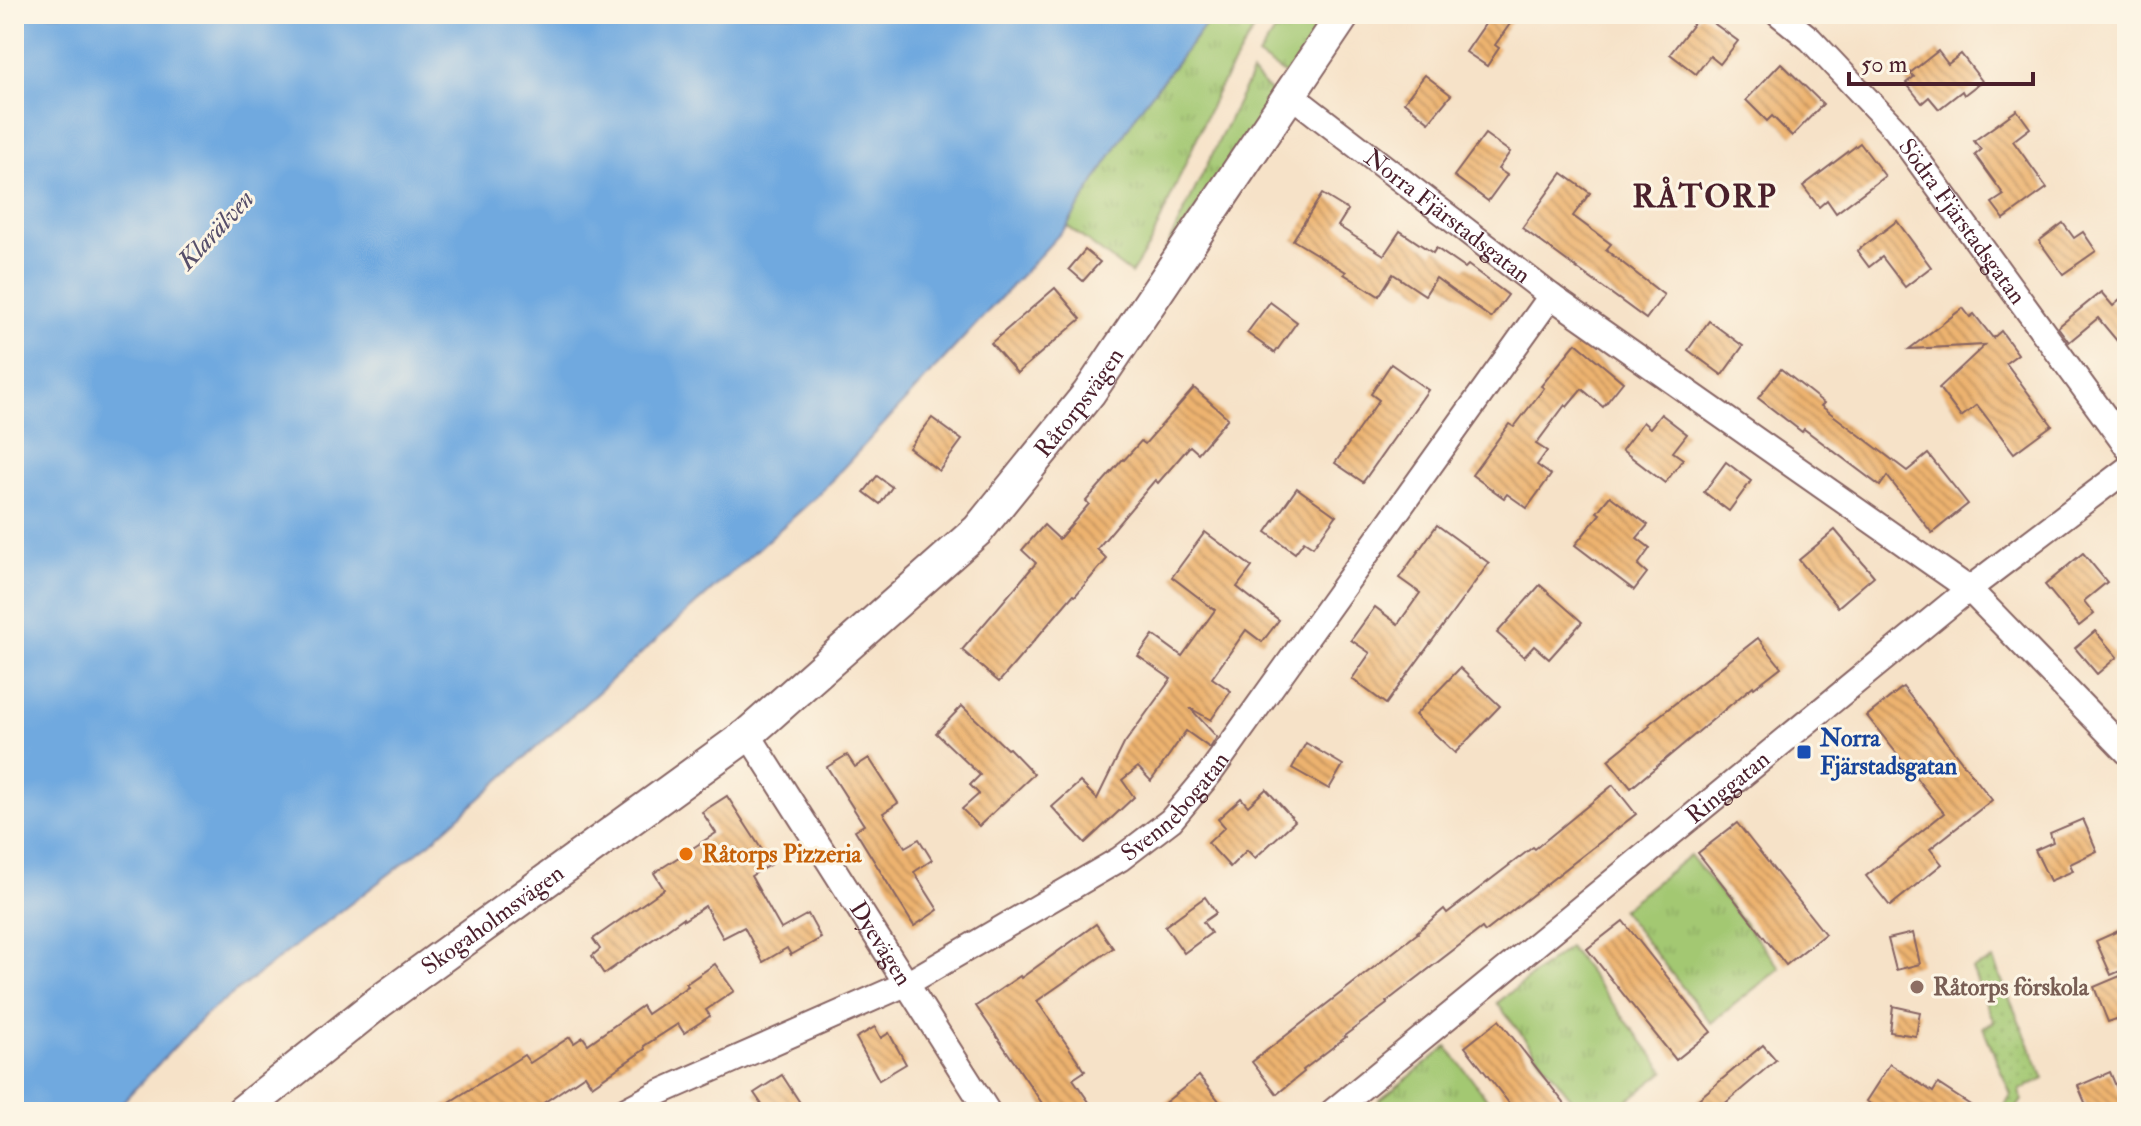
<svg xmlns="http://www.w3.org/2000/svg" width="2141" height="1126" viewBox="0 0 2141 1126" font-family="'IM FELL Double Pica',serif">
<defs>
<pattern id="grass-tufts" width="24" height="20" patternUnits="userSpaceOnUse" patternTransform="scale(2)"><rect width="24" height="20" fill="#a3c872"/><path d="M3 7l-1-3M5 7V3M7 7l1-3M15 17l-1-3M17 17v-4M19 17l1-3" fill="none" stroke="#8eab63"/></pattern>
<pattern id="park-dots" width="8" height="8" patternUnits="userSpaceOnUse" patternTransform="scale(2)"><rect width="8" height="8" fill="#a3c872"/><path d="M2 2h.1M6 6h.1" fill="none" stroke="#8eab63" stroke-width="1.8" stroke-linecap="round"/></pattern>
<pattern id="building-back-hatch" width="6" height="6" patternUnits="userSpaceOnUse" patternTransform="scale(2)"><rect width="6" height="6" fill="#edb36f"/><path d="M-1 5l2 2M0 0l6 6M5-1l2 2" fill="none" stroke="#c2915b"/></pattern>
</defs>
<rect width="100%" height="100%" fill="#fcf5e5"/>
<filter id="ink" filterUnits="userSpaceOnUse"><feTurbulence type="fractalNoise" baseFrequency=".0125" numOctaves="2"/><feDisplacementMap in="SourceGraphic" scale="16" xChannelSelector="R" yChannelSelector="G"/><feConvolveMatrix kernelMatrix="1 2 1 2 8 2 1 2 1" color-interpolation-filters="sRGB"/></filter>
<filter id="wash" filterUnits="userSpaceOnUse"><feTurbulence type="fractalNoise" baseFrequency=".006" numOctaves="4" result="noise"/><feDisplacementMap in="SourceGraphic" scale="32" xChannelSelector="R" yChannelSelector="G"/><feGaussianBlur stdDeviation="1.8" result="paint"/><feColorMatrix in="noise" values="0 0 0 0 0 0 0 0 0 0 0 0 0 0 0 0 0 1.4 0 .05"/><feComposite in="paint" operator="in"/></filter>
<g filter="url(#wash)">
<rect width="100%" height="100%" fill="#f6e2c8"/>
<!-- grass -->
<g fill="url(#grass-tufts)" stroke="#76744e" stroke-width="2">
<path d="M1209,14H1263L1216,94L1151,242L1131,274L1067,226L1138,112L1209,21Z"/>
<path d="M1287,14H1330L1289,77L1258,56Z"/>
<path d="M1252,73L1275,96L1160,261Z"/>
<path d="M1690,855L1780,968L1711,1023L1621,910Z"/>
<path d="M1569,947L1665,1071L1613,1112H1582L1497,1003Z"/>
<path d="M1447,1047L1497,1112H1388L1379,1101Z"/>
</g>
<!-- park -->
<path fill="url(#park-dots)" stroke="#76744e" stroke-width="2" d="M1993,960L2044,1079L2020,1090L2022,1100L2014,1112H2000L2011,1095L1983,1027L1994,1022L1972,969Z"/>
<!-- water -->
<path fill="#6fa9df" stroke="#5c6485" stroke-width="2" d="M14,14H1209V20L1138,112L1067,226L818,495L431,842L204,1016L113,1112H14Z"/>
<g id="blocks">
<!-- building -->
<g fill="url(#building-back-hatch)">
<path d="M1492,14H1517L1495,45L1499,48L1487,66L1466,52Z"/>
<path d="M1701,14L1738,41L1720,64L1710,56L1696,74L1670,54Z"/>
<path d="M1938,51L1948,64L1961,54L1982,81L1964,95L1962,91L1939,109L1929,97L1922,103L1906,83L1914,77L1910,73Z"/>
<path d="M1781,63L1823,104L1792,136L1772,116L1767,121L1746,100Z"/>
<path d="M1425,75L1451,95L1429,122L1404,102Z"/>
<path d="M2017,110L2030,128L2013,141L2047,188L2004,219L1992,203L2004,195L1975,155L1981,150L1974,141Z"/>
<path d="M1485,134L1510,152L1498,169L1507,175L1488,201L1454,176Z"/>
<path d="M1860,143L1885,176L1836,213L1827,200L1819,207L1803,186Z"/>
<path d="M1562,173L1590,193L1573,216L1611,244L1606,250L1664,295L1646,319L1522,228Z"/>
<path d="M1322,194L1348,210L1338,226L1384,255L1400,231L1433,253L1436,248L1465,268L1468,265L1508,295L1491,318L1436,278L1425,295L1393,274L1379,296L1344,274L1346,272L1293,240Z"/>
<path d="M1897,221L1931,267L1905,287L1882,257L1869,267L1857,251Z"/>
<path d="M2063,223L2074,238L2083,232L2096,251L2063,274L2039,241Z"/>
<path d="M1085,250L1100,262L1083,281L1069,269Z"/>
<path d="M1055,288L1081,319L1017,373L991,343Z"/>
<path d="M2101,292L2113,306L2127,294V353L2098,318L2069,342L2058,327Z"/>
<path d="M1270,302L1297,322L1275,353L1247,333Z"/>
<path d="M1963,308L1970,317L1974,314L1993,338L2001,331L2018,354L2006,363L2052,425L2014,453L1977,405L1961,417L1939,388L1985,345L1909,349Z"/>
<path d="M1709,321L1743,346L1722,375L1688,350Z"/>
<path d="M1576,343L1623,382L1603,407L1582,389L1567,407L1565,405L1536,444L1547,451L1537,465L1551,475L1527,508L1507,494L1504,498L1472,475L1509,424L1514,427L1544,388L1541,386Z"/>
<path d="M1391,364L1428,390L1363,482L1335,463L1379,400L1371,394Z"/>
<path d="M1781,369L1824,403L1821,406L1907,471L1928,454L1968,504L1932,533L1887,476L1880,486L1804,429L1802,432L1758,398Z"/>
<path d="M1194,388L1228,418L1198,453L1190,446L1158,483L1155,480L1097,549L1107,559L1075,596L1073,595L999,682L962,650L1036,563L1022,550L1044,525L1059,539L1089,504L1086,501L1123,459L1124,460L1141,441L1145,444Z"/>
<path d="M1661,414L1687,434L1673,452L1683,459L1665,483L1622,450L1643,422L1650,428Z"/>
<path d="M932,418L962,440L939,471L909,448Z"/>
<path d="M1726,462L1751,481L1729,511L1704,492Z"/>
<path d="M877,476L892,487L880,504L864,492Z"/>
<path d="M1297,488L1336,516L1313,547L1304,541L1295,553L1266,532Z"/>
<path d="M1610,496L1648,525L1637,538L1650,548L1638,565L1647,573L1634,590L1575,545L1600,514L1597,512Z"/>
<path d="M1437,525L1489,563L1386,704L1352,679L1370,653L1351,640L1375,607L1398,624L1420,593L1399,578Z"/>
<path d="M1835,530L1874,576L1838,607L1799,560Z"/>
<path d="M1205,532L1252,567L1237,587L1279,620L1262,642L1246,630L1212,678L1231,691L1211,720L1190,708L1217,737L1210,748L1186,731L1151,781L1138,767L1122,780L1134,797L1085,843L1052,807L1080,782L1097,799L1124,744L1171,679L1138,656L1153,635L1182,656L1215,610L1172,577Z"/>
<path d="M2083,553L2107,582L2084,601L2094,614L2079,626L2045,585Z"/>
<path d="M1540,585L1582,622L1549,659L1534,646L1524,657L1497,633Z"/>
<path d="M2095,631L2117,657L2097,674L2075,648Z"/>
<path d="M1758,638L1781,667L1754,688L1753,686L1631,788L1608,760L1650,726L1649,724Z"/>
<path d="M1460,668L1500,706L1455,753L1415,715Z"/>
<path d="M1903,687L1992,800L1930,849L1942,864L1890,906L1866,876L1944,813L1867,716Z"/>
<path d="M962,706L1007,749L1009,748L1034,774L979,826L962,809L979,794L970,785L980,775L936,733Z"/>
<path d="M1306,743L1343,765L1329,789L1292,768Z"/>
<path d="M847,755L855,767L869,758L898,803L883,813L905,847L919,839L932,860L914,872L938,910L914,926L855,830L864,825L827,767Z"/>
<path d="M1613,785L1636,814L1485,932L1482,928L1386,1002L1387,1004L1344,1036L1346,1037L1303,1070L1304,1072L1277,1094L1252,1062L1418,933L1417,932L1444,909L1447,913L1533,847L1535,849Z"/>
<path d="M1266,789L1295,821L1255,858L1247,850L1230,867L1208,843L1225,827L1218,819L1241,798L1248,806Z"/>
<path d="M727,796L771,864L751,876L781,929L808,914L821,938L791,955L787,948L763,962L744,927L723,938L705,906L684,920L683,918L604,974L592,956L600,949L593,939L664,889L654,873L716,833L702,812Z"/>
<path d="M2083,819L2097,851L2070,864L2073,871L2050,881L2035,850L2053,842L2050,833Z"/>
<path d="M1737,823L1825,934L1786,965L1698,853Z"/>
<path d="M1205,897L1216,913L1203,922L1211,933L1184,953L1165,926Z"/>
<path d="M1623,921L1711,1032L1676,1060L1587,949Z"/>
<path d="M1096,924L1113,948L1037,1001L1085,1071L1073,1079L1096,1112H1048L976,1006L1020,976L1021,978Z"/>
<path d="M2127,927V968L2111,975L2096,941Z"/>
<path d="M1913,933L1920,964L1896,970L1888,939Z"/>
<path d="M715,964L734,991L706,1010L710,1016L684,1033L678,1024L644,1046L645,1049L592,1086L585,1075L530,1112H434L524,1055L530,1063L570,1037L574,1043L583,1037L588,1044L642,1006L647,1014L688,986L686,984Z"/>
<path d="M2120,976L2127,994V1015L2108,1022L2094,987Z"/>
<path d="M1893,1006L1920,1012L1916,1036L1890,1032Z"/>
<path d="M1499,1020L1571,1112H1516L1465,1047Z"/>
<path d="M875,1027L881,1038L889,1033L906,1064L879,1080L856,1038Z"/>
<path d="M1763,1045L1776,1060L1715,1112H1683Z"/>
<path d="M1890,1064L1933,1092L1938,1084L1981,1112H1882L1866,1101Z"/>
<path d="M2110,1072L2127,1112H2089L2078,1086Z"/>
<path d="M782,1075L806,1112H767L754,1093Z"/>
<path d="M1199,1076L1228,1112H1153Z"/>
</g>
</g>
</g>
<g filter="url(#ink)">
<use href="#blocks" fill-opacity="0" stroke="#866362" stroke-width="2"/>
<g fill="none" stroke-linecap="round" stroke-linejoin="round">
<defs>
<g id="minor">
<path id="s1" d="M1779,14L1810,39L1896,130L2127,447"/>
<path id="s2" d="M1291,95L1551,296L1969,589L2127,752"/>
<path id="s3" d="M748,734L988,1112"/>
<path id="s4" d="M622,1112L654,1095L908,983L1120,859L1171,820L1211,772L1551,296"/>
<path id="s5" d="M1332,1112L1969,589L2127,469"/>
</g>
<g id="tertiary">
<path id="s6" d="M242,1112L379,1002L748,734L978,530L1089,393L1344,14"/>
</g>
</defs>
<!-- minor casing -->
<use href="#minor" stroke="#866362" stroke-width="28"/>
<!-- tertiary casing -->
<use href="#tertiary" stroke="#866362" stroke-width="36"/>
<!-- minor -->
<use href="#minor" stroke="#fff" stroke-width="24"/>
<!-- tertiary -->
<use href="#tertiary" stroke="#fff" stroke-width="32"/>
</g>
</g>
<!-- markers -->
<rect fill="#1a4fb4" stroke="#fcf5e5" stroke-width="3" x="1796" y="744" width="16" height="16" rx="4"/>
<circle fill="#e8710a" stroke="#fcf5e5" stroke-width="3" cx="686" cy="854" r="8"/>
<circle fill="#8d6e63" stroke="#fcf5e5" stroke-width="3" cx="1917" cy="987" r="8"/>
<g text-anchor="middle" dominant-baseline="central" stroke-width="6" stroke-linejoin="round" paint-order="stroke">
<!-- street labels -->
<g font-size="24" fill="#4a1f2b" stroke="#fcf5e5">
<text stroke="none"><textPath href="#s2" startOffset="198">Norra Fjärstadsgatan</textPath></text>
<text stroke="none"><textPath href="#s1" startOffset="278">Södra Fjärstadsgatan</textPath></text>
<text stroke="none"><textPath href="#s6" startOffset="1102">Råtorpsvägen</textPath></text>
<text stroke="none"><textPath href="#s5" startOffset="512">Ringgatan</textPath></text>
<text stroke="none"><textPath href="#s4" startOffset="636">Svennebogatan</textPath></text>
<text stroke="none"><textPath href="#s6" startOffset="316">Skogaholmsvägen</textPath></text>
<text stroke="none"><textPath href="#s3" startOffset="248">Dyevägen</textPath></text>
</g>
<!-- transit labels -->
<g font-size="24" font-weight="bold" fill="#164399" stroke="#fcf5e5" text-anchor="start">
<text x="1820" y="738">Norra<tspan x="1820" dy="28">Fjärstadsgatan</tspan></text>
</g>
<!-- food labels -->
<g font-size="24" font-weight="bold" fill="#c56008" stroke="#fcf5e5" text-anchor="start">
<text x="702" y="854">Råtorps Pizzeria</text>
</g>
<!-- education labels -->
<g font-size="24" font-weight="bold" fill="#785e54" stroke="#fcf5e5" text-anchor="start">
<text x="1933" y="987">Råtorps förskola</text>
</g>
<!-- water labels -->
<g font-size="26" font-style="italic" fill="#574f6a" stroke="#fcf5e5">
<text transform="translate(216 230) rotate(-47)">Klarälven</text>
</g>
<!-- district labels -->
<g font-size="32" font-weight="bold" letter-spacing="2" fill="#4a1f2b" stroke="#fcf5e5">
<text x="1705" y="197">RÅTORP</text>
</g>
</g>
<!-- margin -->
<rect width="2141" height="1126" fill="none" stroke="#fcf5e5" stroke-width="48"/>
<!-- scale -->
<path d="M1849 72v12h184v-12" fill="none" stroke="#4a1f2b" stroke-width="4"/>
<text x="1861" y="72" font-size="24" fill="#4a1f2b" stroke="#fcf5e5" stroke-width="6" paint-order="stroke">50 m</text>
</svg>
